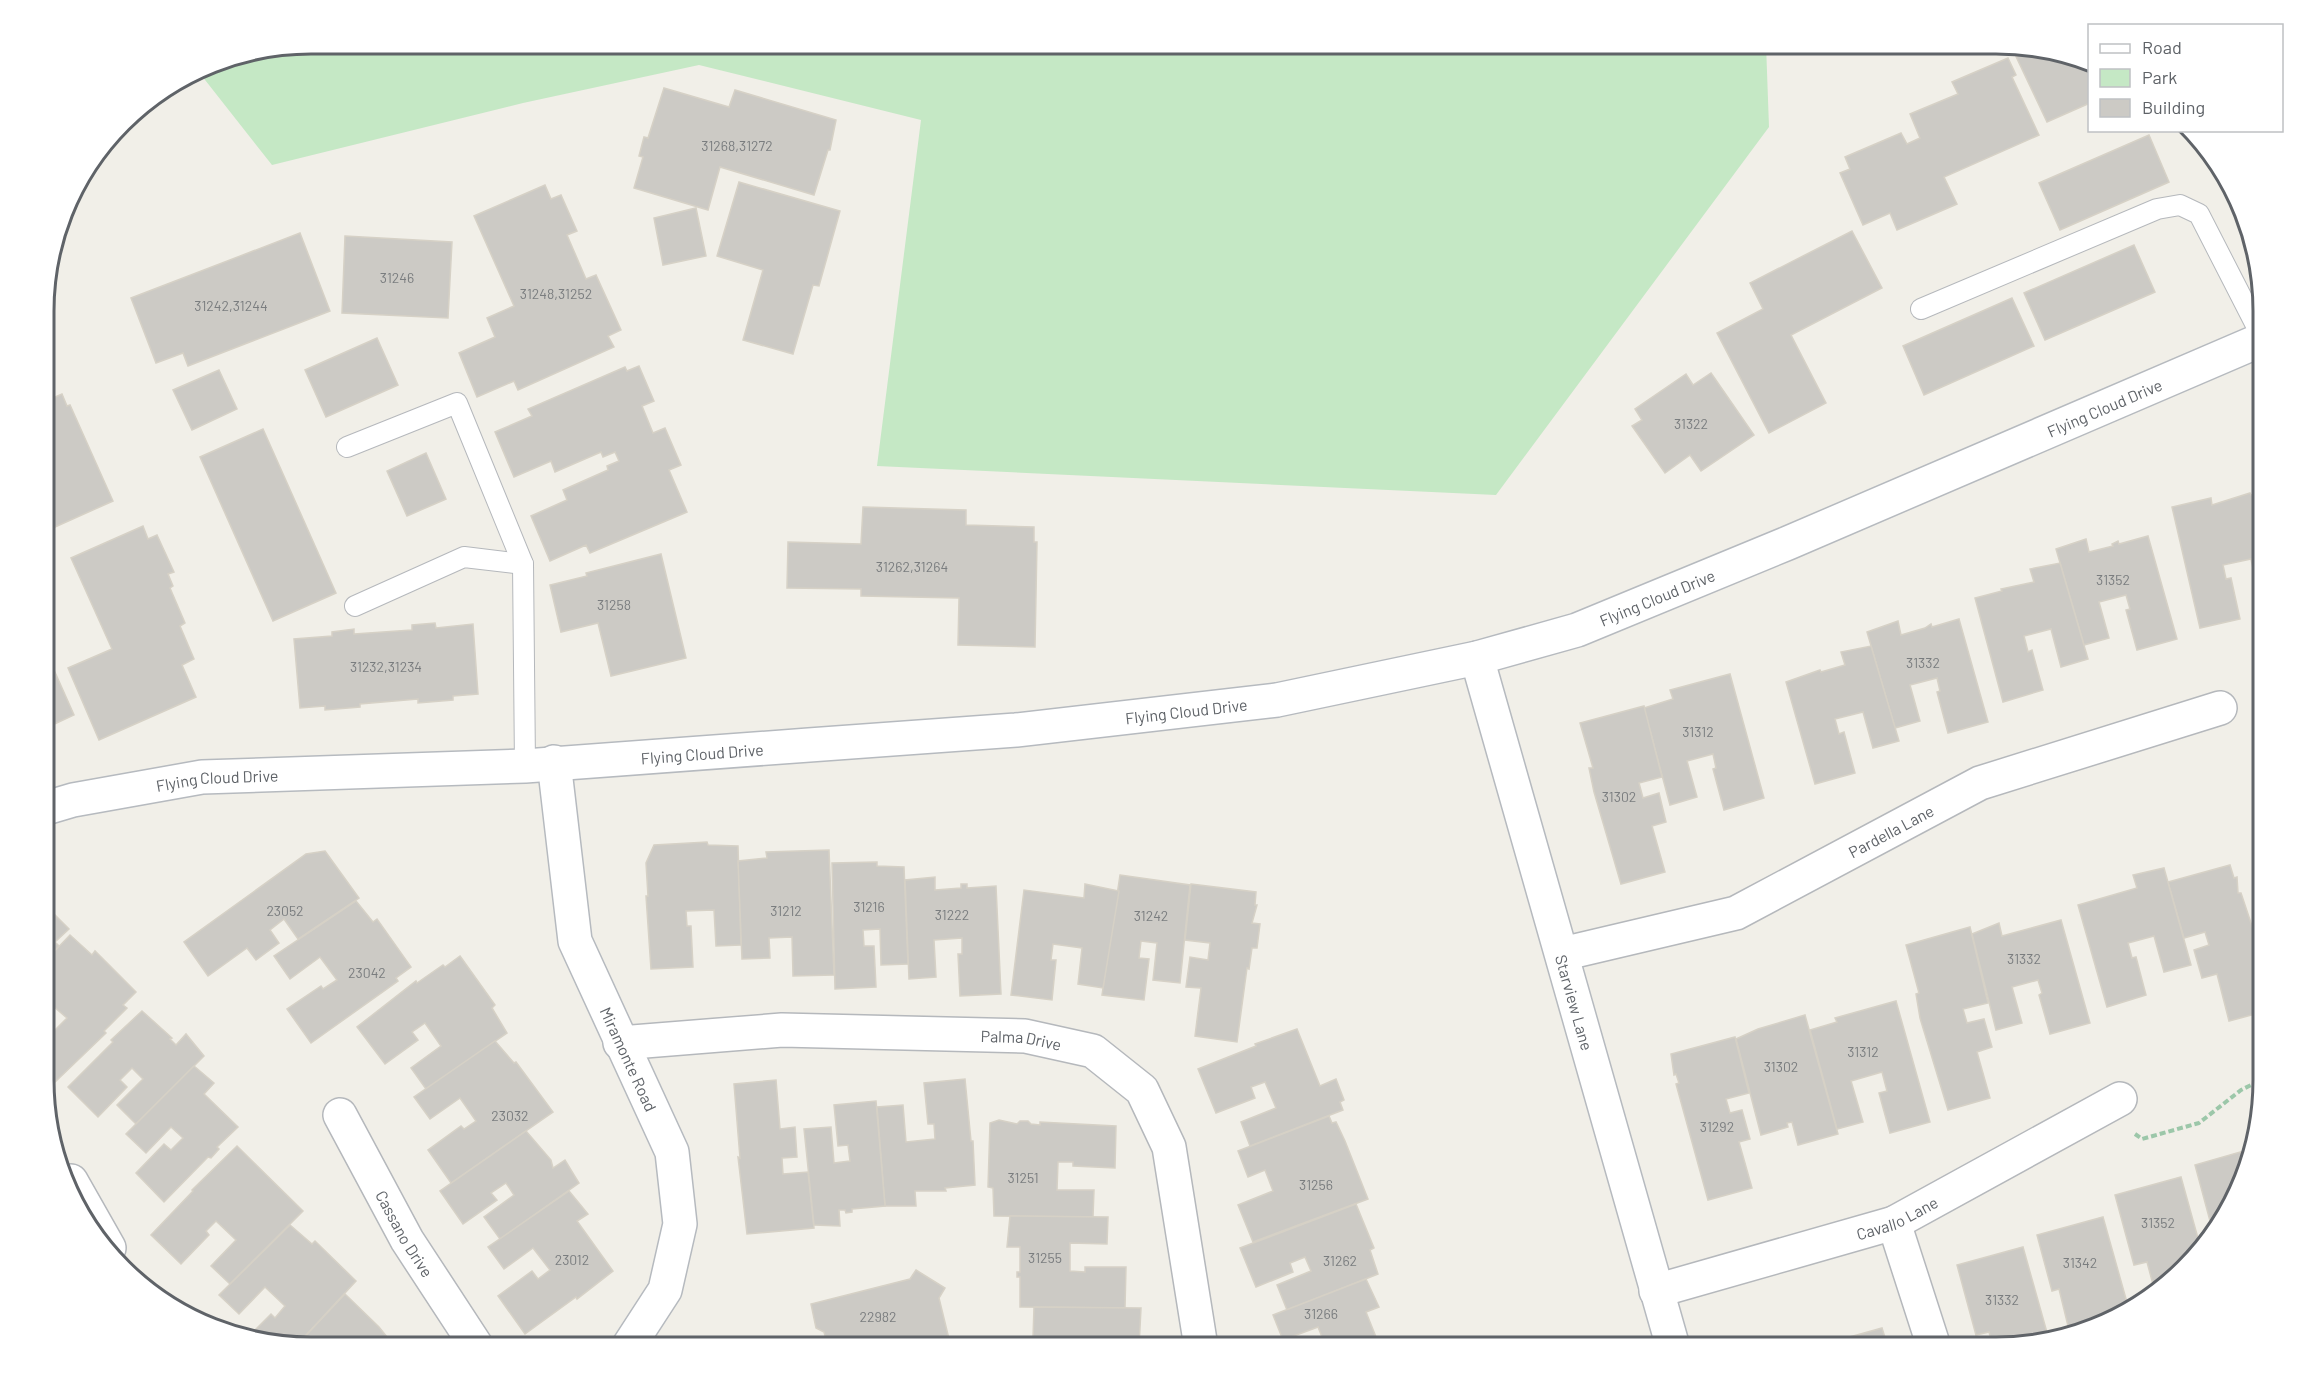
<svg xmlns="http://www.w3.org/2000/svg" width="2307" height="1391" viewBox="0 0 2307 1391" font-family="Barlow,sans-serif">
<rect width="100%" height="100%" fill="#f1efe8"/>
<!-- green -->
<path fill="#c5e8c5" d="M311,44H1766L1769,127L1496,495L877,466L921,120L699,65L523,103L272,165L198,71L209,64Z"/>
<!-- building -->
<g fill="#cccac5" stroke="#d6d1c6" stroke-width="1.5">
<path d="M2016,46L2066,53L2090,63V103L2047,122L2012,48Z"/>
<path d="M2008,58L2016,75L2012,77L2039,135L1944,177L1957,204L1897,230L1890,213L1863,225L1840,173L1850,169L1845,157L1901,133L1907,144L1920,138L1910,114L1958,94L1952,82Z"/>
<path d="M664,88L729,107L735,90L836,120L830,150H828L814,195L720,167L708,210L634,188L643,157L639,156L644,137L648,138Z"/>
<path d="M2149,135L2169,182L2060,230L2039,183Z"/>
<path d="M739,182L840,211L819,286L813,285L793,354L743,340L763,270L717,256Z"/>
<path d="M545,185L551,199L561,195L577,231L567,235L586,279L596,275L621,330L608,336L614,347L518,390L514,381L477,397L459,353L495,337L487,318L514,306L474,216Z"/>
<path d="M696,208L706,256L663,265L654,218Z"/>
<path d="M1852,231L1882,288L1791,335L1826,403L1769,433L1717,333L1763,309L1750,283Z"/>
<path d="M300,233L330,311L188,366L183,353L156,363L131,298Z"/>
<path d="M345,236L452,242L448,318L342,313Z"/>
<path d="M2134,245L2155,292L2045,340L2024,293Z"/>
<path d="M2012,298L2034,346L1924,395L1903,346Z"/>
<path d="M377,338L398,385L326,417L305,370Z"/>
<path d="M639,366L654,401L642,406L653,433L665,428L681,465L669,470L687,512L590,553L586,545L550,561L531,516L567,500L563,490L608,470L607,466L619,461L615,452L603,457L601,452L555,472L551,461L514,477L495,432L532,416L528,409L625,367L627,371Z"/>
<path d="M219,370L237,409L192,430L173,390Z"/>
<path d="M1711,373L1754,435L1701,471L1690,455L1665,473L1632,426L1642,420L1635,409L1686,374L1693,385Z"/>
<path d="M62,394L67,406L70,405L113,501L46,531V401Z"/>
<path d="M263,429L336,593L273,621L200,457Z"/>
<path d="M426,453L446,499L407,516L387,471Z"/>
<path d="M2250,493L2251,495L2262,493L2263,495V595L2259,596L2251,559L2223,565L2226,579L2231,578L2240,619L2200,628L2172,507L2211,498L2212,505Z"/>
<path d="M863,507L966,510V525L1034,527V542H1037L1035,647L958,645L959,598L861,596V589L787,588L788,542L861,544Z"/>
<path d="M143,526L148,539L157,535L174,572L168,574L173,586L170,588L185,623L180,626L194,659L182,665L196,697L99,740L68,668L112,649L71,558Z"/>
<path d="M2148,536L2177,639L2137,650L2126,610L2130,609L2126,595L2099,602L2109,638L2084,645L2056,549L2086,539L2089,552L2113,546L2112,544L2118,541L2119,544Z"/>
<path d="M661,554L686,658L611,676L598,623L561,632L550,585L587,576L586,573Z"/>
<path d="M2060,563L2088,659L2061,667L2051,629L2024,636L2028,652L2032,650L2043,690L2003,702L1975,598L2002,591L2001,589L2034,582L2030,569Z"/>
<path d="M1959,619L1988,722L1948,733L1937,692L1940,691L1937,678L1910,685L1920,721L1895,728L1867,632L1898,621L1901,635L1925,628L1931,624L1932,627Z"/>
<path d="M435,623L436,628L473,624L478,694L453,696V700L418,703V699L360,704V707L325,710V706L300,708L294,639L332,636V632L354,629V634L412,630V625Z"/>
<path d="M1871,646L1899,741L1873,748L1863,712L1835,719L1839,734L1844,732L1855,773L1815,784L1786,682L1820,670L1821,672L1845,665L1841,652Z"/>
<path d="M46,652L74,715L46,728Z"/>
<path d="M1730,674L1764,798L1724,810L1713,769L1716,768L1713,754L1687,761L1697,797L1670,805L1644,708L1673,699L1670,690Z"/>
<path d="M1644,706L1662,777L1639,783L1643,798L1659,793L1666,822L1652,826L1665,872L1621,884L1594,792L1589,768H1593L1580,723Z"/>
<path d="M707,842L708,845L738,846L741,945L716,946L714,910L686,911L687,926H691L693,967L651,969L646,896H648L646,863L654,845Z"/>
<path d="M829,850L834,975L793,976L792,937L769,938L770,958L742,959L738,861L767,858L766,852Z"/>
<path d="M325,851L359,898L298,939L284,919L270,930L279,943L256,960L247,948L208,976L184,942L306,854Z"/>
<path d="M877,862V866L904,867L908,964L881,965L880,929L863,930L864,946H874L876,987L835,989L832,863Z"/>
<path d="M2230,865L2234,878L2237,877L2238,893H2241L2256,938L2253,939L2263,973V1012L2229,1021L2217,974L2202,978L2194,950L2209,945L2205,932L2184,938L2168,882Z"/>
<path d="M2164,868L2191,965L2164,972L2154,936L2128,943L2132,958L2136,957L2146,995L2107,1007L2078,905L2137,888L2133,875Z"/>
<path d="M1120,875L1190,885L1180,983L1153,980L1157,943L1141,941L1139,958L1149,959L1144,1000L1102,995Z"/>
<path d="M935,877V890L961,888V884H967V888L996,886L1001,994L960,996L958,954H962V938L934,940L936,977L909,979L905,880Z"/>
<path d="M1085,884L1119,891L1103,988L1078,984L1082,948L1053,944L1051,960H1056L1052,1000L1011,995L1024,890L1084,898Z"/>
<path d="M1191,884L1256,892L1255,905H1257L1252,923L1260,924L1257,948H1252L1249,969L1247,968L1237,1042L1195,1036L1201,988L1186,987L1190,957L1208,960L1210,943L1185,940Z"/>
<path d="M356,901L373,922L377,919L411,967L396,978L398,981L311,1043L287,1009L321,986L323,989L337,980L320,957L290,979L274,956Z"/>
<path d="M46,906L69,929L55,942L59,946L46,960Z"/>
<path d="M2061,920L2090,1023L2050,1034L2039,995L2042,993L2038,980L2012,987L2022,1023L1996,1030L1972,934L1999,923L2002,936Z"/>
<path d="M1970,927L1988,1003L1963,1009L1967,1023L1984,1019L1992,1047L1977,1052L1990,1098L1948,1110L1920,1018L1916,994L1919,993L1906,945Z"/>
<path d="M70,935L92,955L95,951L136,992L123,1005L127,1008L104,1031L106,1033L53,1084L46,1077V1033L52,1027L55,1030L67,1018L46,1000V960Z"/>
<path d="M460,956L495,1005L492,1008L507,1033L426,1089L411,1068L441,1046L425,1023L412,1032L418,1040L385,1064L357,1027L416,981L417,983L443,965L445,967Z"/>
<path d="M1896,1001L1930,1122L1890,1133L1879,1093L1887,1091L1882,1072L1851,1081L1863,1122L1837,1129L1810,1030L1837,1022L1835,1018Z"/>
<path d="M142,1011L172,1038L170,1039L176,1045L186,1034L204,1056L136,1124L117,1105L143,1079L132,1068L120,1080L127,1087L98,1117L68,1087L113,1042L111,1040Z"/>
<path d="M1805,1015L1838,1134L1798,1145L1792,1122L1787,1123L1788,1127L1761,1135L1736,1039L1758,1029Z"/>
<path d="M1297,1029L1320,1086L1336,1079L1344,1100L1340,1102L1343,1110L1250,1146L1241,1122L1276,1108L1265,1082L1251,1087L1255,1098L1216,1113L1198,1069L1256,1046L1255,1044Z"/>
<path d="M1735,1037L1749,1093L1726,1099L1730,1113L1742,1110L1750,1139L1739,1142L1752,1188L1708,1200L1676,1084L1679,1083L1676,1074L1674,1075L1671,1054Z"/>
<path d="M495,1041L514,1063L516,1062L553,1112L451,1183L428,1150L461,1126L464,1129L476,1121L460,1098L430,1119L414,1097Z"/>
<path d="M194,1066L214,1083L204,1094L238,1127L217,1147L219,1149L211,1158L208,1157L164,1202L136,1173L164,1144L171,1150L183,1138L171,1127L146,1153L126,1134Z"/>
<path d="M965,1079L971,1141H973L975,1185L945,1188L946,1191H915L916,1206H885L877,1107L903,1105L906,1142L935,1139L934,1124H928L924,1083Z"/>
<path d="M776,1080L780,1129L795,1127L797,1157L782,1158L783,1174L808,1172L814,1228L747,1234L738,1157L740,1158L734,1084Z"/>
<path d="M876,1101L885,1206L852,1209V1212L846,1213L845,1210H839L840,1226L814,1225L804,1129L831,1127L834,1163L850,1161L848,1145L838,1146L834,1105Z"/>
<path d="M1329,1116L1332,1123L1336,1122L1345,1141L1368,1199L1253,1242L1238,1205L1273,1191L1265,1170L1248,1177L1238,1151Z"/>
<path d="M999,1120L1017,1124L1020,1121H1028L1031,1124L1040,1125V1122L1116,1126L1115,1168L1073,1166V1162H1058L1057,1190H1094L1093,1217L994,1216L993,1188L988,1187L990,1123Z"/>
<path d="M526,1131L551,1160L553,1168L565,1160L579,1183L500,1239L484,1217L514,1195L506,1183L491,1193L497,1200L463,1224L440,1191Z"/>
<path d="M237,1146L303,1211L230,1284L211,1266L236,1240L216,1221L206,1231L209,1235L181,1264L151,1235L193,1191L192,1190Z"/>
<path d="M2247,1150L2228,1214L2218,1227L2216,1220L2210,1221L2195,1165Z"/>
<path d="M2181,1177L2201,1249L2185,1270L2155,1292L2147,1262L2134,1265L2115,1195Z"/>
<path d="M569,1191L588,1214L577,1221L613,1271L577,1299L576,1297L525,1334L498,1296L532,1271L538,1279L550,1270L533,1248L504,1269L488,1247Z"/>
<path d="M1356,1204L1374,1248L1370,1250L1378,1274L1287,1310L1277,1285L1311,1271L1305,1257L1290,1263L1293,1272L1256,1287L1240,1248Z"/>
<path d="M1010,1216L1108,1217L1107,1244L1070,1243V1271L1085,1272V1267H1126L1125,1308L1020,1307V1277H1017V1272H1020V1247H1007Z"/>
<path d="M2103,1217L2128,1306L2116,1309L2118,1315L2069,1330L2059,1289L2052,1291L2037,1235Z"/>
<path d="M290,1225L312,1244L315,1241L356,1281L296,1346L246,1339L271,1314L275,1318L285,1306L265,1287L239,1314L219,1295Z"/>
<path d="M2023,1247L2048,1336L2014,1347H1993L1989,1332L1976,1335L1957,1265Z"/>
<path d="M916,1270L945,1288L939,1298L951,1347H828L824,1332L816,1328L811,1304L910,1279Z"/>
<path d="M1366,1279L1379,1307L1366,1312L1380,1347H1326L1318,1327L1283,1340L1273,1315Z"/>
<path d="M345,1294L379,1327L395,1347L296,1346Z"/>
<path d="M1034,1307L1141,1308L1139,1347H1098V1340L1082,1339V1347H1029L1030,1337L1033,1338Z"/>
<path d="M1882,1328L1888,1347H1787L1819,1338L1821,1345Z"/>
</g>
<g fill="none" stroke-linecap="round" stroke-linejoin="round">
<defs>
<g id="lane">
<path d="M1921,309L2157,209L2180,205L2199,214L2263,339"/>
<path d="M347,447L457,403L523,564L525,766"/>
<path d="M355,606L464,557L523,564"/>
</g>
<g id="street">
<path id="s1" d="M1562,954L1736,913L1980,783L2220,708"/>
<path id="s2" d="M620,1043L782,1030L1025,1036L1093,1051L1142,1090L1169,1147L1201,1347"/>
<path id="s3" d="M340,1115L407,1240L477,1347"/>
<path d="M71,1181L109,1248"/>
<path d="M1894,1223L1934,1347"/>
<path id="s4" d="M1656,1291L1894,1223L2120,1099"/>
</g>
<g id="secondary">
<path id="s5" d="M1477,658L1673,1347"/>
<path id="s6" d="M554,762L575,941L672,1152L680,1224L665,1290L628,1347"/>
<path id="s7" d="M46,808L73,800L202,777L525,766L809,745L1016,730L1277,700L1477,658L1577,630L1788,543L2263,339"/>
</g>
</defs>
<!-- lane casing -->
<use href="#lane" stroke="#b5b8bc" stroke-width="22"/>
<!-- street casing -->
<use href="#street" stroke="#b5b8bc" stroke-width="36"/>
<!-- secondary casing -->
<use href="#secondary" stroke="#b6babf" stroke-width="36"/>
<!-- path -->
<path stroke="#9cc7a9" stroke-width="4" stroke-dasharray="6 3" stroke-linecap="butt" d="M2135,1134L2142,1139L2199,1123L2241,1090L2263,1079"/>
<!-- lane -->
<use href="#lane" stroke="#fff" stroke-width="20"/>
<!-- street -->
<use href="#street" stroke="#fff" stroke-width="33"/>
<!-- secondary -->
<use href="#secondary" stroke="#fff" stroke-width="33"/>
</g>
<g text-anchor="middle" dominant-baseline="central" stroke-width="6" stroke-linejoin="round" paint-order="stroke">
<!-- number labels -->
<g font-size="14" fill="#7a7d7f">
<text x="737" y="145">31268,31272</text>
<text x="397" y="277">31246</text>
<text x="556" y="293">31248,31252</text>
<text x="231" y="305">31242,31244</text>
<text x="1691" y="423">31322</text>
<text x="912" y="566">31262,31264</text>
<text x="2113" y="579">31352</text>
<text x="614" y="604">31258</text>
<text x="1923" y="662">31332</text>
<text x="386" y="666">31232,31234</text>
<text x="1698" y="731">31312</text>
<text x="1619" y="796">31302</text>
<text x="869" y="906">31216</text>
<text x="285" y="910">23052</text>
<text x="786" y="910">31212</text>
<text x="952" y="914">31222</text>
<text x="1151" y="915">31242</text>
<text x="2024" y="958">31332</text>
<text x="367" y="972">23042</text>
<text x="1863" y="1051">31312</text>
<text x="1781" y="1066">31302</text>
<text x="510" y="1115">23032</text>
<text x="1717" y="1126">31292</text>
<text x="1023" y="1177">31251</text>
<text x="1316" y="1184">31256</text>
<text x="2158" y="1222">31352</text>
<text x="1045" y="1257">31255</text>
<text x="572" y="1259">23012</text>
<text x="1340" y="1260">31262</text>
<text x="2080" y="1262">31342</text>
<text x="2002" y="1299">31332</text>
<text x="1321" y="1313">31266</text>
<text x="878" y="1316">22982</text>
</g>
<!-- street labels -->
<g font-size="16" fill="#5f6368" stroke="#fff">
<text stroke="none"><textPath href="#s7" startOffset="2118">Flying Cloud Drive</textPath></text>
<text stroke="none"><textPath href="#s7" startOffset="1632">Flying Cloud Drive</textPath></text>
<text stroke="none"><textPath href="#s7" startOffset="1146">Flying Cloud Drive</textPath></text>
<text stroke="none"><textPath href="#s7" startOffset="660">Flying Cloud Drive</textPath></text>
<text stroke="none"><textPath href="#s7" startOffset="174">Flying Cloud Drive</textPath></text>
<text stroke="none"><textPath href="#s1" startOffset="354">Pardella Lane</textPath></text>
<text stroke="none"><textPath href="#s5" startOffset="358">Starview Lane</textPath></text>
<text stroke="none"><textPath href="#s2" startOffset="402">Palma Drive</textPath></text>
<text stroke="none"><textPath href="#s6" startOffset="310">Miramonte Road</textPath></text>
<text stroke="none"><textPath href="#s4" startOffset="252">Cavallo Lane</textPath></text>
<text stroke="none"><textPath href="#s3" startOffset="135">Cassano Drive</textPath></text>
</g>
</g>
<!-- crop -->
<path d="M0 0H2307V1391H0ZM311 54H1996A257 257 0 0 1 2253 311V1080A257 257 0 0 1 1996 1337H311A257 257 0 0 1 54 1080V311A257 257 0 0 1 311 54Z" fill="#fff" fill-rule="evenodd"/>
<path fill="none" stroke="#5f6368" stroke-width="3" d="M311 54H1996A257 257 0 0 1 2253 311V1080A257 257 0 0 1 1996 1337H311A257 257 0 0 1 54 1080V311A257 257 0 0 1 311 54Z"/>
<!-- legend -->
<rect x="2088" y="24" width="195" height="108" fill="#ffffff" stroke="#bfc1c3" stroke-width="1.5"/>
<rect x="2100" y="44" width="30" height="9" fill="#ffffff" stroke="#bfc1c3" stroke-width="1.5"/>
<text x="2142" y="54" font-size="18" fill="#5f6368">Road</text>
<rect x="2100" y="69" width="30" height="18" fill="#c5e8c5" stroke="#bfc1c3" stroke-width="1.5"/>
<text x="2142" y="84" font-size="18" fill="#5f6368">Park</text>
<rect x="2100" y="99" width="30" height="18" fill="#cccac5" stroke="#bfc1c3" stroke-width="1.5"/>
<text x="2142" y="114" font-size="18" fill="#5f6368">Building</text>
</svg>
